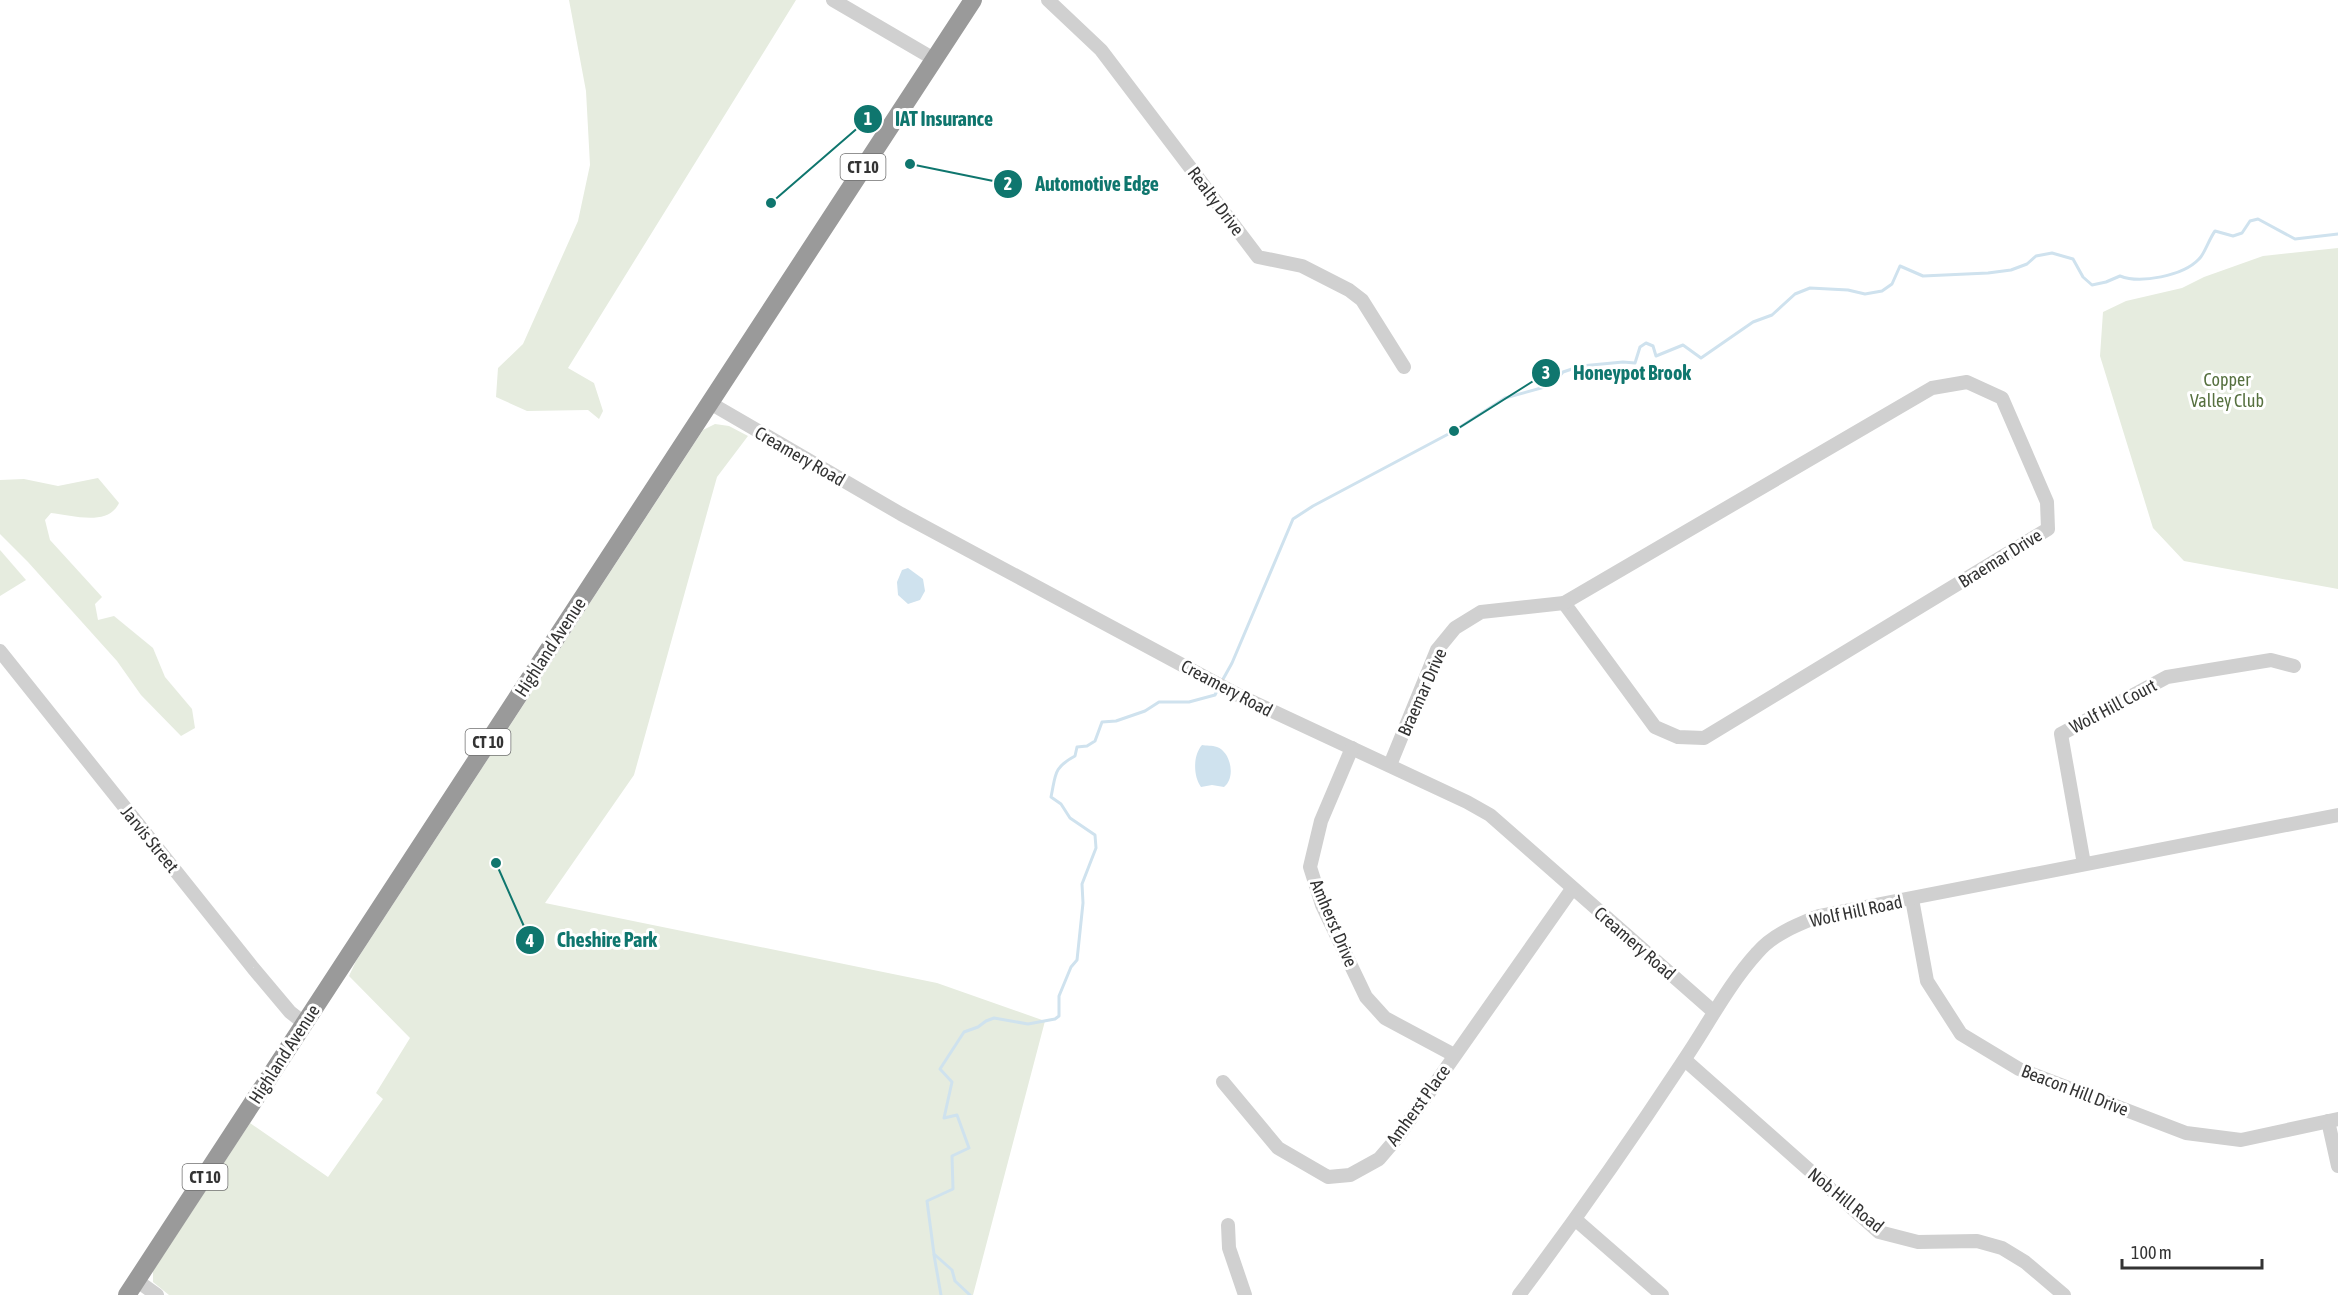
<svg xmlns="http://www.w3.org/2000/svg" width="2338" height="1295" viewBox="0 0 2338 1295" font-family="'Asap Condensed',sans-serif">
<rect width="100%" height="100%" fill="#fff"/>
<!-- green -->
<g fill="#e6ecdf">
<path d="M569,0H796L568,368L594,383L603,411L599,419L588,410L527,411L496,397L498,368L523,344L578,221L590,165L586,91Z"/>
<path d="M2338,248V589L2184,561L2153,528L2100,356L2103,312L2126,301L2182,288L2204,277L2263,256Z"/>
<path d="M715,424L729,426L748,436L717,477L634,775L545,903L937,983L1045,1021L973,1295H169L153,1282V1271L250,1123L328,1177L383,1099L376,1093L410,1038L349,976L356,961L703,430Z"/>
<path d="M98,478L119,503C108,527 72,515 51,513L45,520L50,540L102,597L95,604L98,620L114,616L153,648L165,677L192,709L195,728L181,736L141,695L117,661L28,562L0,534V480L24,479L58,486Z"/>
<path d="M0,550L26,580L0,596Z"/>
</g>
<!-- water -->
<g fill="#cfe2ee">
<path d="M908,568L923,579L925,591L920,600L908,604L898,595L897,582L902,570Z"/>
<path d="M1202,745C1206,746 1212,745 1217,747C1231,752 1236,778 1224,787L1212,785L1201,787C1193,776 1193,755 1202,745Z"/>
</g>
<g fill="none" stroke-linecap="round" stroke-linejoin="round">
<!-- stream -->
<g stroke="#cfe2ee" stroke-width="3">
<path d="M1222,681L1232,663L1293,519L1313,506L1454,431L1505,398L1552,385L1563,372L1581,366L1623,362L1635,363L1640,347L1646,343L1653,346L1656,356L1683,345L1701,358L1753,322L1772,315L1795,294L1810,288L1848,290L1865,294L1882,291L1892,284L1900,266L1923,276L1988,273L2011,270L2027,264L2036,256L2052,253L2073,259L2083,277L2092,285L2106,282L2120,276C2140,284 2183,276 2199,259C2204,255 2209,239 2215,231L2233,236L2242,233L2250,221L2258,219L2295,239L2338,234"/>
<path d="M934,1255L941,1295"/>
<path d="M970,1295L955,1281L952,1270L934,1254L927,1201L953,1189L952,1156L969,1148L957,1115L944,1118L952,1082L940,1069L964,1032L978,1027L986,1021L994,1018L1028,1024L1055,1019L1059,1016V996L1071,967L1077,960L1083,903L1082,884L1096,848L1095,835L1070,818L1061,804L1051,797C1056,774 1053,768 1075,756L1077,747L1087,746L1095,741L1102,722L1116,721L1145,711L1159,702H1189L1215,695L1218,689"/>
</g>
<!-- minor -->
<g stroke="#d0d0d0" stroke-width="14">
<path d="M833,0L934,59"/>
<path d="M1048,0L1101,50L1258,257L1302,266L1349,290L1362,300L1404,367"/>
<path d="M1967,382L2002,398L2047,502L2048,529L1704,738L1678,737L1655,727L1564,603L1932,388Z"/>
<path d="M710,403L901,514L1238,695L1467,802L1490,815L1714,1012"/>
<path d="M0,651L253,968L290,1012L304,1023"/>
<path d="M1352,748L1321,821L1310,867L1322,905L1366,997L1385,1018L1454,1055"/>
<path d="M1390,765L1437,650L1455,628L1481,612L1564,603"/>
<path d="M2084,864L2061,734L2167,677L2271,660L2294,666"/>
<path d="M1912,899L1927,981L1961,1034L2019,1069L2186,1133L2241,1140L2338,1119"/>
<path d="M1685,1060L1879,1232L1918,1242L1977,1241L2002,1248L2025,1262L2064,1295"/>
<path d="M1223,1082L1278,1148L1328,1177L1350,1175L1379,1159L1397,1138L1572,889"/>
<path d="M2328,1121L2338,1166"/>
<path d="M1576,1220L1662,1295"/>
<path d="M1228,1225L1229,1248L1245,1295"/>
<path d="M136,1280L157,1295"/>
<path d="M1519,1295C1576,1219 1630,1142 1682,1063C1707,1027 1727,986 1757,953C1773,934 1797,925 1819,916L2338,815"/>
</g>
<!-- highway -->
<path stroke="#9a9a9a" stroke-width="18" d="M127,1295L973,0"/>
</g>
<g text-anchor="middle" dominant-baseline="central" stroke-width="6" stroke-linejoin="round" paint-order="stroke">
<!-- shield labels -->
<g fill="#fff" stroke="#707070" stroke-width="1.5">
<rect x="840.5" y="154" width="45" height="26" rx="4.5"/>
<rect x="465.5" y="729" width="45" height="26" rx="4.5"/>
<rect x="182.5" y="1164" width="45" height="26" rx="4.5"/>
</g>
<g font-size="16" font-weight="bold" fill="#333">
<text x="863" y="167">CT 10</text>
<text x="488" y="742">CT 10</text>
<text x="205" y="1177">CT 10</text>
</g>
<!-- street labels -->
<g font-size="18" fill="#333" stroke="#fff">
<text transform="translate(1216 201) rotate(53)">Realty Drive</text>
<text transform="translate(800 456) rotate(30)">Creamery Road</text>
<text transform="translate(2000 558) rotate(-32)">Braemar Drive</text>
<text transform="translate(550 647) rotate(-57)">Highland Avenue</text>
<text transform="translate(1227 688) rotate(28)">Creamery Road</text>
<text transform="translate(1422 692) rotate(-66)">Braemar Drive</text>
<text transform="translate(2113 706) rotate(-28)">Wolf Hill Court</text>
<text transform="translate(150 839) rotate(51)">Jarvis Street</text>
<text transform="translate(1856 911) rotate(-12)">Wolf Hill Road</text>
<text transform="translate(1334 923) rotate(67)">Amherst Drive</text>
<text transform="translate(1635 943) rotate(41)">Creamery Road</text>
<text transform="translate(284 1054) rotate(-57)">Highland Avenue</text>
<text transform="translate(2075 1090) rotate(21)">Beacon Hill Drive</text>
<text transform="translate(1418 1105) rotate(-54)">Amherst Place</text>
<text transform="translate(1846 1200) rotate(39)">Nob Hill Road</text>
</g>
<!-- park labels -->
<g font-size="18" fill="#56703f" stroke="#fff">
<text x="2227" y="379">Copper<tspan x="2227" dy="21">Valley Club</tspan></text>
</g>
</g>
<!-- callouts -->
<path fill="none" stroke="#0f766e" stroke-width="2" d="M771 203L868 119M910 164L1008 184M1454 431L1546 373M496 863L530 940"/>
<g fill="#0f766e" stroke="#fff" stroke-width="2">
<circle cx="771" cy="203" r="6"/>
<circle cx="910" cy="164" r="6"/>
<circle cx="1454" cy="431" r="6"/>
<circle cx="496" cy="863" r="6"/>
<circle cx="868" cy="119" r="15"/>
<circle cx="1008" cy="184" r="15"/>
<circle cx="1546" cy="373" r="15"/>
<circle cx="530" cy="940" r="15"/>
</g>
<g font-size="18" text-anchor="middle" font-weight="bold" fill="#fff">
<text x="868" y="125">1</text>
<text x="1008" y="190">2</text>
<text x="1546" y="379">3</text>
<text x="530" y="947">4</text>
</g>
<g font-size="20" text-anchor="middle" font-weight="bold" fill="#0f766e" stroke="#fff" stroke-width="6" stroke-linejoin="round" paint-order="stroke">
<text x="944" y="126">IAT Insurance</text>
<text x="1097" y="191">Automotive Edge</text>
<text x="1632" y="380">Honeypot Brook</text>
<text x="607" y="947">Cheshire Park</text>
</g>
<!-- scale -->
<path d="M2122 1259v9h140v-9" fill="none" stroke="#333333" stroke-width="3"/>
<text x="2131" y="1259" font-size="18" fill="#333333" stroke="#ffffff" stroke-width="4.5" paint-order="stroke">100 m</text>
</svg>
